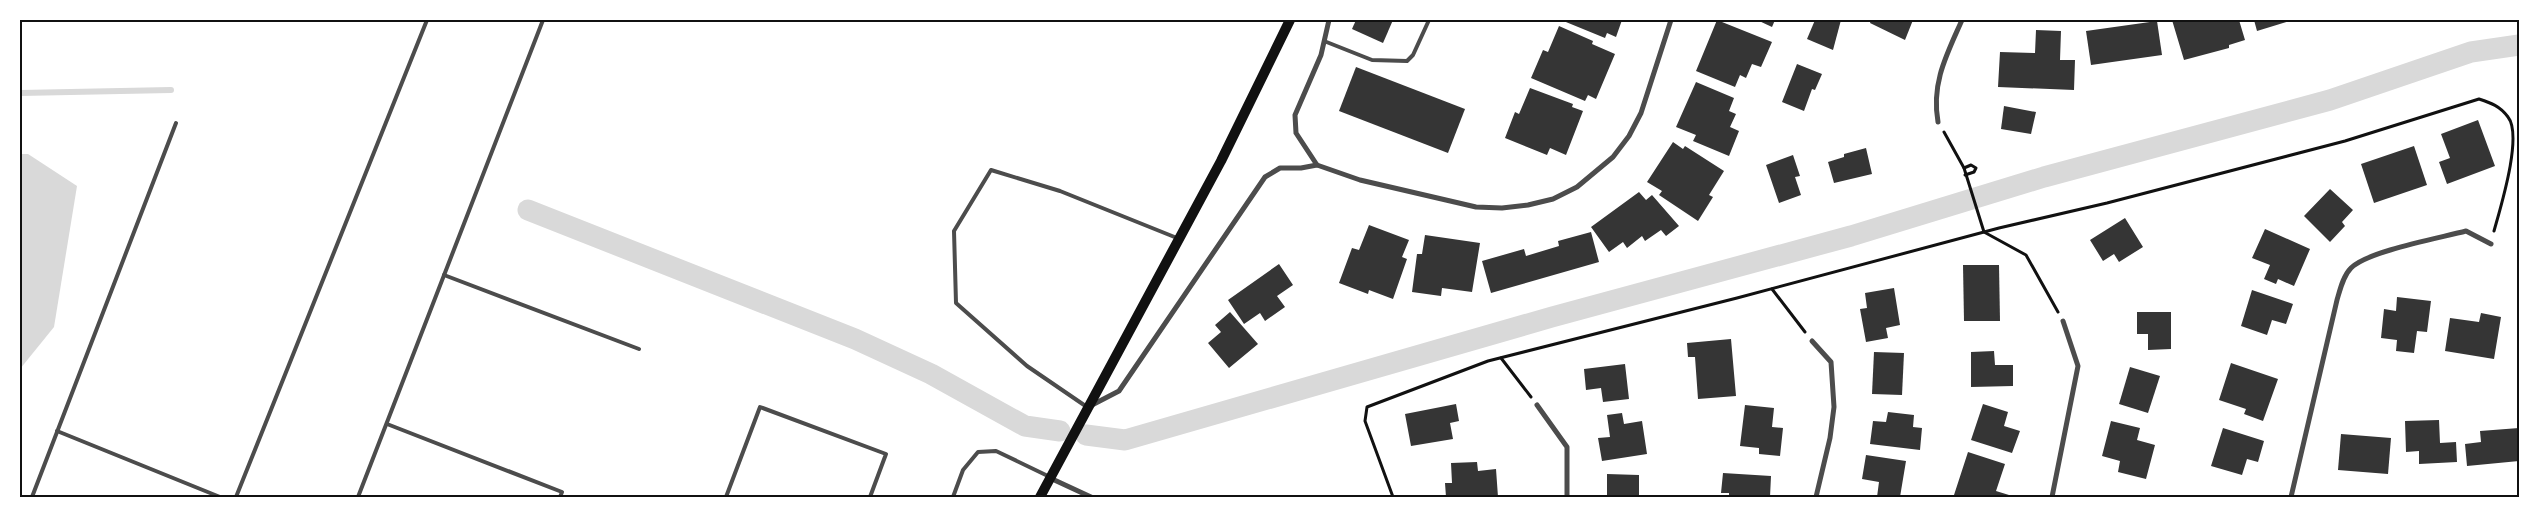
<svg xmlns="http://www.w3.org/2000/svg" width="2539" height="517" viewBox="0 0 2539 517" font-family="Lato,sans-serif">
<rect width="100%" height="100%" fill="#fff"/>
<!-- water -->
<path fill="#d9d9d9" d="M20,154H28L77,186L54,327L20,369Z"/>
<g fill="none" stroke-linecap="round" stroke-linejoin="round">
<!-- stream -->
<path stroke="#d9d9d9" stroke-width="6" d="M20,93L171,90"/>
<!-- canal -->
<g stroke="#d9d9d9" stroke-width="21">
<path d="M528,210L855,339L931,374L1025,426L1060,431"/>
<path d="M1086,435L1125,440L1552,317L1851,236L2044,177L2330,100L2471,52L2519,45"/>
</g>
</g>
<!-- building -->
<g fill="#353535">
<path d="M1356,20H1393L1383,43L1352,29Z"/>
<path d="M1561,20H1622L1616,37L1607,33L1605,38Z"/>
<path d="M1717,20L1772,42L1761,67L1752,64L1746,78L1740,75L1735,87L1696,71Z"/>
<path d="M1757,20H1775L1772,27Z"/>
<path d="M1815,20H1841L1833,50L1807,39Z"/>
<path d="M1871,20H1913L1905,40L1870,23Z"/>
<path d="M2172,20H2239L2245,40L2229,45V48L2184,60Z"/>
<path d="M2254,20H2293L2257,31Z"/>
<path d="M2157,21L2162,55L2091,65L2086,31Z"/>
<path d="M1559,26L1593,41L1592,44L1615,54L1596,99L1588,95L1585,101L1531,78L1543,50L1548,52Z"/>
<path d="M2036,30L2061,31L2060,60H2075L2074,90L1998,87L2000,52L2035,53Z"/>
<path d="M1797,64L1822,74L1815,90L1812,89L1804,111L1782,102Z"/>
<path d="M1356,67L1465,109L1448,153L1339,111Z"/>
<path d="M1696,82L1734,98L1729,111L1736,114L1730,127L1739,131L1729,156L1693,141L1696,135L1676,127Z"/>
<path d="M1530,88L1573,104L1572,107L1583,111L1566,155L1550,148L1547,155L1505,138L1515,112L1519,114Z"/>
<path d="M2004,106L2036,112L2031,134L2001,129Z"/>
<path d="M2478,120L2495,166L2447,184L2439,162L2450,158L2441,134Z"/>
<path d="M1673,142L1683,149L1685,146L1724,171L1709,195L1713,197L1698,221L1659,195L1662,191L1647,182Z"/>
<path d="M2414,146L2427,185L2374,203L2361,164Z"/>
<path d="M1866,148L1872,174L1834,183L1828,162L1844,157V154Z"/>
<path d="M1793,155L1800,176L1795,177L1801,195L1779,203L1766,165Z"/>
<path d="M2330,189L2353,210L2342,222L2345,226L2330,242L2304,216Z"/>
<path d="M1639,192L1646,200L1652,195L1679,226L1666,236L1661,230L1645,241L1642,236L1627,248L1623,242L1609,252L1591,227Z"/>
<path d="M2125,218L2143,247L2119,262L2114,254L2103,261L2090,240Z"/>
<path d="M1369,225L1409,240L1402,257L1407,259L1393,299L1369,290L1368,294L1339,283L1352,248L1359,250Z"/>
<path d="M2265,229L2310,249L2294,286L2278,279L2276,284L2264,279L2270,265L2252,258Z"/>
<path d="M1591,232L1599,262L1491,293L1482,261L1524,249L1526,256L1559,246L1558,241Z"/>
<path d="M1425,235L1480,243L1472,292L1442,288L1441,296L1412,292L1417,254H1422Z"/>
<path d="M1279,264L1293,285L1277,296L1285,307L1265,321L1260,313L1244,324L1228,300Z"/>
<path d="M1963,265H1999L2000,321H1964Z"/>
<path d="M1894,288L1900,325L1886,328L1888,338L1866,342L1860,309L1867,308L1865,293Z"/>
<path d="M2252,290L2293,304L2286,324L2272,320L2267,335L2241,326Z"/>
<path d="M2397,297L2431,301L2427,332L2417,331L2414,353L2396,351L2397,340L2381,338L2384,309L2396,311Z"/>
<path d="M1230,312L1258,344L1229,368L1208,343L1221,332L1215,325Z"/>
<path d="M2137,312H2171V349L2148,350V334H2137Z"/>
<path d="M2481,313L2501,317L2494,359L2445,351L2450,318L2479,322Z"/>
<path d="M1731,339L1736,396L1698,399L1695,357H1688L1687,343Z"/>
<path d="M1994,351L1995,365H2013V386L1971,387V352Z"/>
<path d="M1874,352L1904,353L1902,395L1872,394Z"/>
<path d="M2231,363L2278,379L2263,421L2244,414L2246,409L2219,400Z"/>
<path d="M1625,364L1629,399L1603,402L1601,388L1586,390L1584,369Z"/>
<path d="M2130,367L2160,376L2148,413L2119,404Z"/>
<path d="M1456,404L1459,421L1450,423L1453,439L1411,446L1405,414Z"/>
<path d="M1983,404L2008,412L2004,426L2020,431L2012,453L1971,440Z"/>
<path d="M1745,405L1774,408L1772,427L1783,428L1780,456L1759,454V448L1740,446Z"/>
<path d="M1888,412L1914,415L1913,427L1922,428L1920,450L1870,444L1873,421L1886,422Z"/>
<path d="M1622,413L1624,424L1642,421L1647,454L1602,461L1598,438L1610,437L1607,415Z"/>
<path d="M2439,420L2440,443L2456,442L2457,462L2419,464V451L2406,452L2405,421Z"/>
<path d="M2111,421L2140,428L2137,440L2155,445L2146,479L2118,472L2120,461L2102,456Z"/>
<path d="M2223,428L2264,441L2258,462L2247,459L2242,475L2211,466Z"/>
<path d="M2519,428V461L2467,466L2465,444L2481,442L2480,431Z"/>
<path d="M2341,434L2391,438L2388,474L2338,470Z"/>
<path d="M1968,452L2005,464L1996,491L2009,495L2008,497H1961L1954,495Z"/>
<path d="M1866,455L1906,461L1900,497H1877L1879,482L1862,479Z"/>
<path d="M1477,462L1478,471L1496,469L1498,497H1446L1445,483H1452L1451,463Z"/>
<path d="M1723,473L1771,476L1770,497H1729V493H1721Z"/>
<path d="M1607,474L1639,475V497H1607Z"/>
</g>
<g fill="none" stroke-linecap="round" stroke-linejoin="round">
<!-- path -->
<g stroke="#111" stroke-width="3">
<path d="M1944,132L1964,168L1984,232L2026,255L2058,312"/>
<path d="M1964,168L1971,165L1976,168L1974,172L1965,175"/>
<path d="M1772,289L1805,332"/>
<path d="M1501,358L1531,397"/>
<path d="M1393,497L1365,421L1367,407L1488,361L1737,298L1999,228L2107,203L2345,141L2479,99C2491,103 2500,106 2508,117C2523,136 2500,209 2494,231"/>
</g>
<!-- service -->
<g stroke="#4c4c4c" stroke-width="4">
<path d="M1324,41L1372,60L1407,61L1413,55L1429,20"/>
<path d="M444,275L639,349"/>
<path d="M1087,407L1027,366L956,303L954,231L991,170L1060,191L1177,238"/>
<path d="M387,424L562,492L560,497"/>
<path d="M57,431L220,497"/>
<path d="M32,497L176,123"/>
<path d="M236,497L427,20"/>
<path d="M358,497L543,20"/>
<path d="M726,497L760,407L886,454L870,497"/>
<path d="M953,497L963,470L978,452L996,451L1050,477"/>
</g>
<!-- minor -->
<g stroke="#4c4c4c" stroke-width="5">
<path d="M1329,20L1321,55L1295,115L1296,133L1317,165L1360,180L1476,207L1502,208L1528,205L1553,199L1577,187L1613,157L1629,136L1641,113L1671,20"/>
<path d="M1938,122C1931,83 1947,54 1962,20"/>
<path d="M1812,341L1831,362L1834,407L1830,438L1816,497"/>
<path d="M1092,405L1119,391L1265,177L1280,168H1301L1317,165"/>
<path d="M1537,405L1567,447V497"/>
<path d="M1050,478L1091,497"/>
<path d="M2052,497L2078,366L2063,321"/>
<path d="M2291,497L2337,300C2340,290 2343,276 2351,268C2368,251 2440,238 2466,231L2491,244"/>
</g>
<!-- secondary -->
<path stroke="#111" stroke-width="10" d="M1040,497L1221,161L1290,20"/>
</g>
<!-- border -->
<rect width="2539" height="517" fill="none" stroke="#ffffff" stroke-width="42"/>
<rect x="21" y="21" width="2497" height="475" fill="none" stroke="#111" stroke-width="2"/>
</svg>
